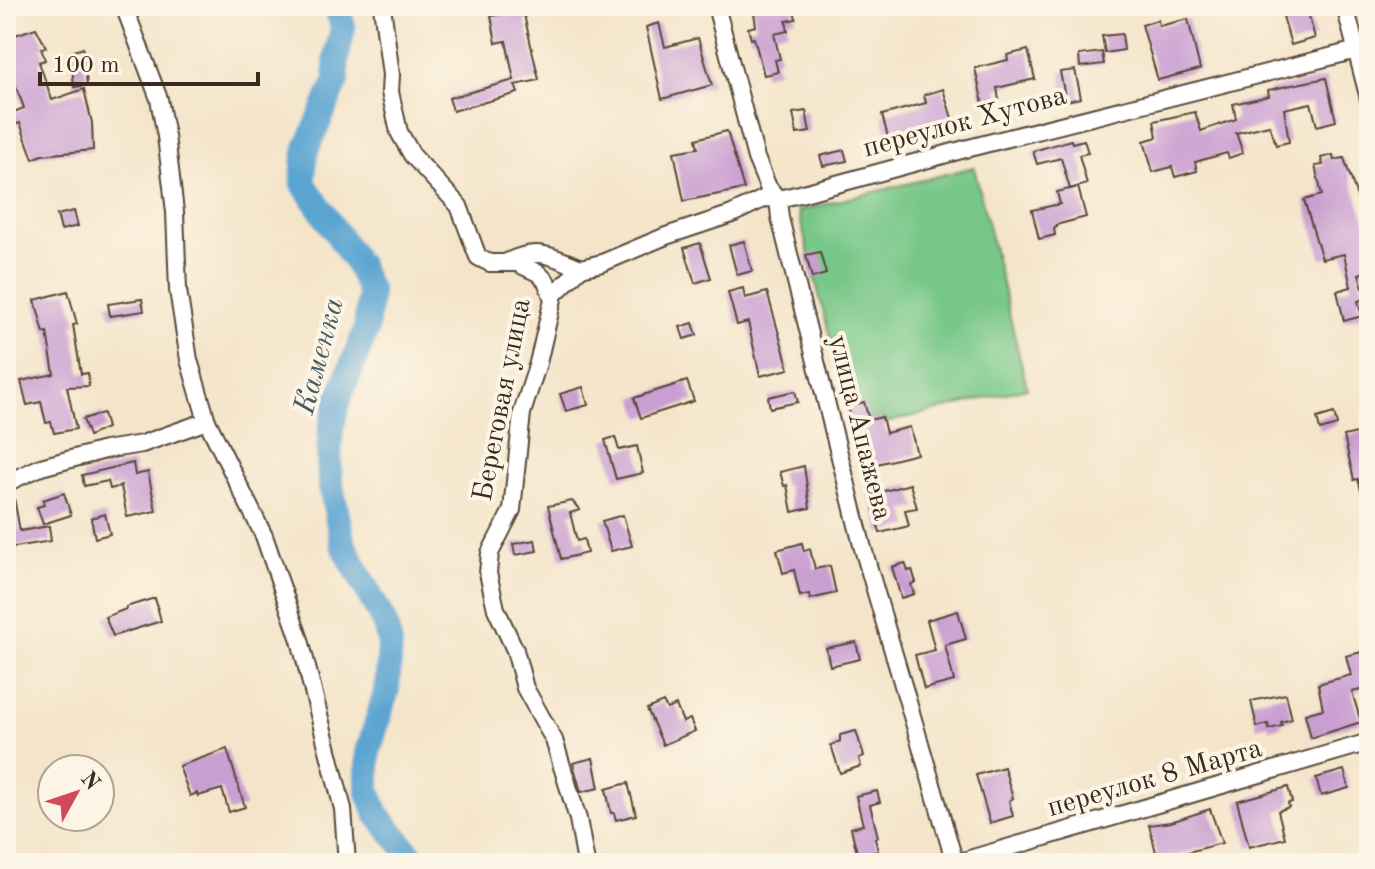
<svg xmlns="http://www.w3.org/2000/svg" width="1375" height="869" viewBox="0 0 1375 869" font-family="'Old Standard TT',serif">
<rect width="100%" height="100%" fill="#fcf5e5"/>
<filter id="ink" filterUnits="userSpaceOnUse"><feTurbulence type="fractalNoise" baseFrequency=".0125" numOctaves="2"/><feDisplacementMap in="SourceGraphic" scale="16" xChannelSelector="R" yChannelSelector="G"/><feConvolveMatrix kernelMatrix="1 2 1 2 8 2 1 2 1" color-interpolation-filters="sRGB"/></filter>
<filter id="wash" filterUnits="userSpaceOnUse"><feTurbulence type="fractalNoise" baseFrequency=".006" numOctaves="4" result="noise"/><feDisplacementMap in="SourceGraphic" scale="32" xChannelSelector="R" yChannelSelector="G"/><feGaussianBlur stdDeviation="1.8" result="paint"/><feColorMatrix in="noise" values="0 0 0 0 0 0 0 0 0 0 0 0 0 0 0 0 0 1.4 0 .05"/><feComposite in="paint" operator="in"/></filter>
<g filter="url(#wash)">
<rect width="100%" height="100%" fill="#f4e5ca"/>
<!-- green -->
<path fill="#77c788" stroke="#597853" stroke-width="2" d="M974,167L1027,388L885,423L882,417L852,425L798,211Z"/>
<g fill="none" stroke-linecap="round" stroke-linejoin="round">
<!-- river -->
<path stroke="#5aa4d2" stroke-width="26" d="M336,6L343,26L336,61L337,80L307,148L304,163L303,183L358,265L370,292L366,330L338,401L331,429L329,456L330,481L343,544L384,622L390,644L387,689L368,752V790L377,814L417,863"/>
</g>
<g id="blocks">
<!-- building -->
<g fill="#c99ed1">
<path d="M508,6H522L539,80L515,85L518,93L453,111L449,98L514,80L506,41L496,43L491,16L510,13Z"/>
<path d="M753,6H793L796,19L786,21L788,31L774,34L780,59L775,60L778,72L764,75L754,38L751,39L748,28L756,26Z"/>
<path d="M1307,9L1315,38L1291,45L1283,16Z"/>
<path d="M1188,19L1200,69L1158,80L1142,25L1158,20L1159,26Z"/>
<path d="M659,23L665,47L698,38L712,85L662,99L646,27Z"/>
<path d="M36,28L46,47L41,48L45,60L39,62L52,100L84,89L92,123L93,150L42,155L33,159L20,123L6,128V115L24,108L12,76H14L6,51V38Z"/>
<path d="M1122,34L1124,50L1105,53L1102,36Z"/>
<path d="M83,48L87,85L74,87L71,52Z"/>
<path d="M1028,50L1035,79L997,88L999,100L983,104L975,68L1008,60L1007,55Z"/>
<path d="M1102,52L1104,64L1080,67L1079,55Z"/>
<path d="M1075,70L1081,98L1066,101L1060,72Z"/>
<path d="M1326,78L1336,121L1317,126L1311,103L1284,109L1289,142L1276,145L1269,125L1236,133L1243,153L1229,158L1227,153L1195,162L1197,171L1175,177L1172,167L1153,172L1144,141L1157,137L1154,121L1195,112L1201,131L1236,119L1233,104L1269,96L1268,90Z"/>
<path d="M943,89L955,128L891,148L882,115L926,103L924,95Z"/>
<path d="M806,111L810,132L797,134L793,113Z"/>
<path d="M727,131L744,189L684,201L674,152L698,148L696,139Z"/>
<path d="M1071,140L1072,143L1084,140L1088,153L1079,155L1087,184L1070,189L1061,158L1037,164L1033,151Z"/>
<path d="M844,150L847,161L823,166L820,156Z"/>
<path d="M1333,155L1334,160L1344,158L1369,232V271L1359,274L1366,299L1358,301L1362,316L1344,321L1337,291L1351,287L1344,254L1322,259L1304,200L1322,195L1315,166L1323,165L1321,158Z"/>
<path d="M1078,187L1086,217L1056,225L1057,227L1054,228L1055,235L1039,239L1032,210L1060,204L1057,192Z"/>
<path d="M74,211L78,226L61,230L57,215Z"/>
<path d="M744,241L752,271L737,275L729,245Z"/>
<path d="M700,243L711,278L695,283L684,248Z"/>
<path d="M820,252L826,274L812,278L806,255Z"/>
<path d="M743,288L745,298L767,292L789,369L760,376L748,322L737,325L728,292Z"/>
<path d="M68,291L77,324L73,325L81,374L88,373L89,386L67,387L76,429L54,433L51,422L46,423L41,402L27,405L21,381L54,374L47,332L44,333L35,300Z"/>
<path d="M142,299L144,311L110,316L108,304Z"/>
<path d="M693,323L697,335L684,339L680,327Z"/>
<path d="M687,381L694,401L641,418L634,398Z"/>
<path d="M583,387L588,405L566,411L560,394Z"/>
<path d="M795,391L798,402L770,408L768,397Z"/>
<path d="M864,402L869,420L882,417L886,433L910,427L917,454L877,464L878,469L864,473L848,406Z"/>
<path d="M103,413L107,428L89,436L83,419Z"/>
<path d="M1334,413L1337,425L1320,430L1317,418Z"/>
<path d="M1369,430V505H1365L1358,479L1354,480L1344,436Z"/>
<path d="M615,437L619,450L637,446L643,473L616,479L605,440Z"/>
<path d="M133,463L135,475L148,472L156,511L127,517L121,486L110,489L108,481L84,486L82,475Z"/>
<path d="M804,466L810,508L792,512L787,485L784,486L780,472Z"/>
<path d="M910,484L917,508L905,510L909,526L880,533L870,495Z"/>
<path d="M13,492L20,531L49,526L51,541L9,548L6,494Z"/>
<path d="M64,493L71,515L43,524L37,507L44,505L43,500Z"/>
<path d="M572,501L580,510L570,513L577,541L584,539L587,553L561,559L548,506Z"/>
<path d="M105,514L110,534L95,538L91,518Z"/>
<path d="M623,515L632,546L611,551L602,521Z"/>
<path d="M535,540L537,551L515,555L513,544Z"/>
<path d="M802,543L804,551L810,549L815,569L830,566L836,593L810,599L809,594L800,596L794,570L783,573L777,550Z"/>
<path d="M905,563L908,571L912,570L916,582L911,584L914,594L901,598L892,567Z"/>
<path d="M155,598L161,621L113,636L105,617L126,609V607Z"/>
<path d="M958,611L966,639L945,645L954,681L924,689L915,655L935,650L927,620Z"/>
<path d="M856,642L860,659L830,666L826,648Z"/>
<path d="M1369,650V688L1352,692L1361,722L1311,738L1305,714L1323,709L1318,684L1351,675L1346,656Z"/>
<path d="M1286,694L1292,719L1281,722L1282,726L1269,729L1268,724L1257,727L1251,701Z"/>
<path d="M663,702L667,709L676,705L683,722L690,719L695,731L663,745L647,709Z"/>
<path d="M856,731L864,756L859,758L861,766L840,773L831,745L840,741V735Z"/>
<path d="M227,749L245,807L229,812L222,789L198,796L197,793L190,796L179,766Z"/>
<path d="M593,758L599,788L581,792L573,763Z"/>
<path d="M1004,767L1013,798L1009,801L1013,816L990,823L976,775Z"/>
<path d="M1344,770L1349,788L1321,796L1316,778Z"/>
<path d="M628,783L636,815L616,820L614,813H611L606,789Z"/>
<path d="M1288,787L1292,802L1288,803L1289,807L1278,811L1285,838L1249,847L1237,801Z"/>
<path d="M877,791L880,802L870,805L878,837L875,838L878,851L858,857L851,828L863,825L856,796Z"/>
<path d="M1210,809L1222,843L1158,860L1149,825L1171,822Z"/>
</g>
</g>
</g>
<g filter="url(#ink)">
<use href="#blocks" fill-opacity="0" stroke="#574638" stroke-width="2"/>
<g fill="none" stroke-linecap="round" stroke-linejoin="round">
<defs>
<g id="minor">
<path d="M124,6L159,99L166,136L175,212L178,290L189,360L207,421L264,536L300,640L343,809L347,863"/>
<path d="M382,6L391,75L390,92L399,132L412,155L459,206L478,257L490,263H517L538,273L546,281L553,299L538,363L522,413L512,510L490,553L488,573L496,609L515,650L525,688L554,740L578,819L586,863"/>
<path d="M716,6L756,158L768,187L778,199L780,218L862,545L955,863"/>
<path d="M1345,6L1369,99"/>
<path d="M507,262C539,246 552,257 581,268L552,296"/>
<path d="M581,268L602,263L666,236L732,214L765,198L778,199L800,194L965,149L1369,47"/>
<path d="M6,483L41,467L105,450L142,444L207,421"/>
<path d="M956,863L1369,742"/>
</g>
</defs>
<!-- minor casing -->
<use href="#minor" stroke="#574638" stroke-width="20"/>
<!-- minor -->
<use href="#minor" stroke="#fff" stroke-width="16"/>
</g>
</g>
<g text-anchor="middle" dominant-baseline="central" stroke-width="8" stroke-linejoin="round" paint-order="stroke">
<!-- street labels -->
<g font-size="28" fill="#3b2a1e" stroke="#fcf5e5">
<text transform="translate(965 123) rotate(-15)">переулок Хутова</text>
<text transform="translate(503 400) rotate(-79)">Береговая улица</text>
<text transform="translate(859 428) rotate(76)">улица Апажева</text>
<text transform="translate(1155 779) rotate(-16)">переулок 8 Марта</text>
</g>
<!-- water labels -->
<g font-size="30" font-style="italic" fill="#475b66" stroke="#fcf5e5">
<text transform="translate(320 356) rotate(-75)">Каменка</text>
</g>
</g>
<!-- margin -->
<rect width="1375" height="869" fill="none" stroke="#fcf5e5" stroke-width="32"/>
<!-- north arrow -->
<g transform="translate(76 793) rotate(50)"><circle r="38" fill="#fcf5e5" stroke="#afa495" stroke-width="2"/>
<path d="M0-6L14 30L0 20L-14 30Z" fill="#d1495b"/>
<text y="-12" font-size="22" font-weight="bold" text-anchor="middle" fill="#3b2a1e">N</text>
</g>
<!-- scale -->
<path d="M40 72v12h218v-12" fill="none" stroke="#3b2a1e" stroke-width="4"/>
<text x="52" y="72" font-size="24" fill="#3b2a1e" stroke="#fcf5e5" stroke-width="6" paint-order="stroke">100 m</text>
</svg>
